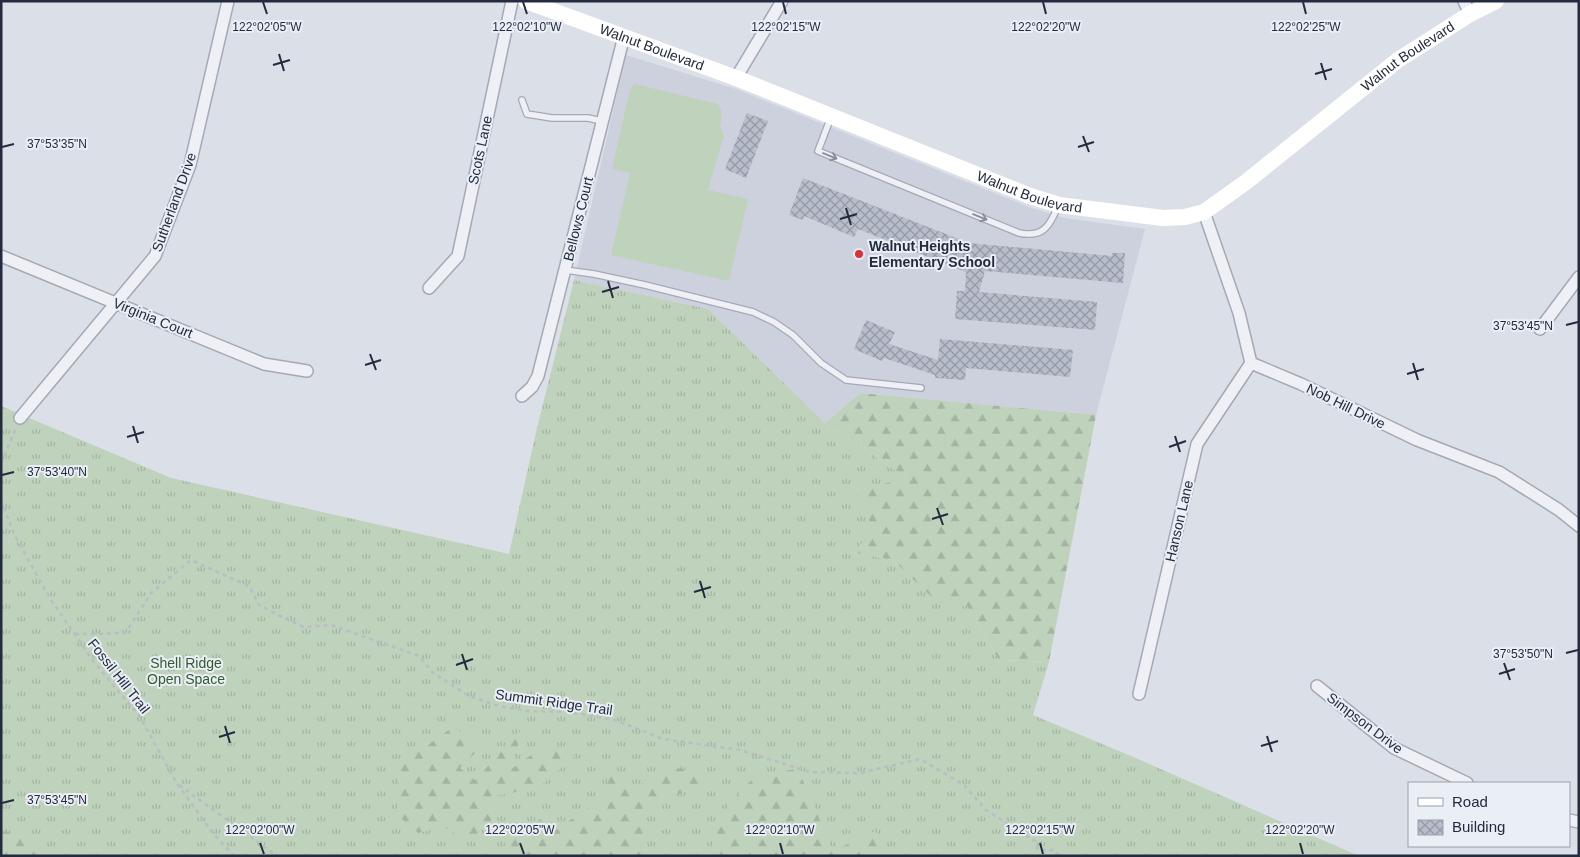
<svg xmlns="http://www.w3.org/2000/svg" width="1580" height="857" viewBox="0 0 1580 857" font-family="Arial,sans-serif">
<defs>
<pattern id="grass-tufts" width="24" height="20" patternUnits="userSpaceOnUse" patternTransform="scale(1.25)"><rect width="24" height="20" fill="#bfd2bb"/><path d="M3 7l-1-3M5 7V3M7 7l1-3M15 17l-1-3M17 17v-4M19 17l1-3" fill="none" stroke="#a4b4a2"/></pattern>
<pattern id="forest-firs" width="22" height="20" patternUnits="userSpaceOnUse" patternTransform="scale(1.25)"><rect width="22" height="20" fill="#bfd2bb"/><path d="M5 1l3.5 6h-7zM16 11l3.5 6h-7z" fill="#a4b4a2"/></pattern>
<pattern id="building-cross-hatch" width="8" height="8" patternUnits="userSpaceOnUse" patternTransform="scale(1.25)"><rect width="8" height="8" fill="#b8bdcb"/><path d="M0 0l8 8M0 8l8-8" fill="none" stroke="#959aa6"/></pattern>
</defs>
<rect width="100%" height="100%" fill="#dbdfe7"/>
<!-- built -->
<path fill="#cdd1dd" d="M626,55L736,89L1029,207L1065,218L1145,229L1096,415L860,393L825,423L708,309L574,280Z"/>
<!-- grass -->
<path fill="url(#grass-tufts)" d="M574,280L708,309L825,423L907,478L855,553L893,560L937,601L967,606L999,660L1049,662L1033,715L1131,756L1359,856H1V406L171,478L509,554L537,428Z"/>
<!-- forest -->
<g fill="url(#forest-firs)">
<path d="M860,393L1096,415L1049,662L999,660L967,606L937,602L893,560L855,553L872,527L856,491L907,478L825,423Z"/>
<path d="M453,727L483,745L460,768L475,780L524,727L510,770L541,748L575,756L538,788L489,797L495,818L467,842L445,827L418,833L397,815L400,765Z"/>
<path d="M681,768L706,782L635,813L650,851L649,856H614L613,853L611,856H516L504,843L540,819L555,831L600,799L613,770L630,788Z"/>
<path d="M798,769L833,851L876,831L879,856H749V850L718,856H707L729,804L757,774Z"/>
<path d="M1,830L37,842L39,856H1Z"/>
</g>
<!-- pitch -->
<path fill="#bfd2bb" d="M635,84L718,104L722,113L720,127L724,135L708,190L748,199L729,281L611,255L630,173L612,169L630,89Z"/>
<!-- building -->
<g fill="url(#building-cross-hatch)">
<path d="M747,113L768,121L746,178L725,169Z"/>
<path d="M803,178L969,243L1112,256V253H1125L1123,283L985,271L979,292L1097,302L1095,330L955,319L957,291H965L966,272L858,229L854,237L804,216L803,220L789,215Z"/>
<path d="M866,320L895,332L889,344L938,360L940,339L1073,350L1070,377L966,368L965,380L935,378V375L884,358L882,361L854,349Z"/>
</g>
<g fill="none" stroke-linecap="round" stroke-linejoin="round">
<defs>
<g id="lane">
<path d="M522,100L527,114L552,118H588L602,121"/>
<path d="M831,117L818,151L1019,233C1043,238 1050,226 1058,206"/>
<path d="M565,270L594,274L645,285L753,312L774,322L793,335L821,363L846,380L921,388"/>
</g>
<g id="street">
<path d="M1464,1L1470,14"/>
<path d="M736,78L782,1"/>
<path d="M1204,212L1239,313L1251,363L1301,384L1417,440L1499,472L1559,510L1579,526"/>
<path d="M1,256L264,364L307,371"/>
<path d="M429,288L458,256L512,1"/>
<path d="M1540,329L1579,277"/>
<path d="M522,396L532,387L538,376L624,36"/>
<path d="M20,418L155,256L190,165L228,1"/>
<path d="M1317,686L1394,748L1467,783"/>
<path d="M1139,694L1197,444L1251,363"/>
<path d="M1569,820L1579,822"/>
</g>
</defs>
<!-- lane casing -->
<use href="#lane" stroke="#a4a9b5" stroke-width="8"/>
<!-- street casing -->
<use href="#street" stroke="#a4a9b5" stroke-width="14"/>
<!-- path -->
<g stroke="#b9bdc6" stroke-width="2.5" stroke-dasharray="4 4" stroke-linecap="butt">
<path d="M1,463L16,428"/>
<path d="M1,500L14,534L51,600L94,662L140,717L176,782L212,832L234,856"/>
<path d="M75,634H105L126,632L152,592L191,560L249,586L259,605L280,616L304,627L331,625L419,656L432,672L467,695L498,706L528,711L570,712L615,720L663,739L740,750L810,772L860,773L920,759L964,785L986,810L1035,841L1038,850H1054L1060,856"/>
<path d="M179,785L277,856"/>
</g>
<!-- lane -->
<use href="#lane" stroke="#eef0f5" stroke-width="5.5"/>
<!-- street -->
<use href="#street" stroke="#eef0f5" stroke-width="11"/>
<!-- secondary -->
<path stroke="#fff" stroke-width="16" id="s1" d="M526,1L736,78L1030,196L1059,205L1163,218L1185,217L1204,212L1246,182L1398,60L1470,14L1496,1"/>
</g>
<!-- one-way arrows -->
<defs><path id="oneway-shaft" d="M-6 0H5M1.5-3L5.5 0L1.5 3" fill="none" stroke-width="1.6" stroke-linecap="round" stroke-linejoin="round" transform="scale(1.25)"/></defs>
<g stroke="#898e9a">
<use href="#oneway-shaft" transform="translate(830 156) rotate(22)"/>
<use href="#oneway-shaft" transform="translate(980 217) rotate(22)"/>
</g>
<!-- ticks -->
<path fill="none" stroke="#242b3f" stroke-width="2" d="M263,2L267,14M523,2L527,14M783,2L786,14M1043,2L1046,14M1303,2L1306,14M279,54L284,71M1321,63L1326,80M273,65L290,60M1315,74L1332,69M1083,136L1089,152M2,147L14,144M1078,147L1094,142M846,208L851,225M840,219L857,214M608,281L613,298M602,292L619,287M1566,325L1578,322M370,354L376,370M1413,363L1418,380M365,365L381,360M1407,374L1424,369M133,426L138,443M1175,436L1180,452M127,437L144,432M1169,447L1186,441M2,475L14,472M937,508L943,525M932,519L948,514M700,581L705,598M694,592L711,587M1566,653L1578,650M462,654L467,670M1504,663L1510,680M456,665L473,659M1499,674L1515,669M225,726L230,743M1267,736L1272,752M219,737L235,732M1261,746L1278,741M2,803L14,800M260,843L264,854M520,843L524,854M780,843L783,854M1040,843L1043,854M1300,843L1303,854"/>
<!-- markers -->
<circle fill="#dc3139" stroke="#eaeef5" stroke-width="2" cx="859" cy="254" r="5"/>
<g text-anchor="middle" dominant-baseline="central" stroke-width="4" stroke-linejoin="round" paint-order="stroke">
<!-- street labels -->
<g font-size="14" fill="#242b3f" stroke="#eaeef5">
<text stroke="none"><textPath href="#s1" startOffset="134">Walnut Boulevard</textPath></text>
<text stroke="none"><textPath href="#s1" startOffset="974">Walnut Boulevard</textPath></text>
<text transform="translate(480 150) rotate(-78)">Scots Lane</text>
<text stroke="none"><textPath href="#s1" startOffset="539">Walnut Boulevard</textPath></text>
<text transform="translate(174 202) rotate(-70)">Sutherland Drive</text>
<text transform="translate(578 219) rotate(-76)">Bellows Court</text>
<text transform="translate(153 318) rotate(22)">Virginia Court</text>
<text transform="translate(1346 406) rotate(26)">Nob Hill Drive</text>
<text transform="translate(1179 521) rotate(-77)">Hanson Lane</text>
<text transform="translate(119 676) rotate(52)">Fossil Hill Trail</text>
<text transform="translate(554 702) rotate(8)">Summit Ridge Trail</text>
<text transform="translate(1365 723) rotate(37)">Simpson Drive</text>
</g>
<!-- poi labels -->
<g font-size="14" font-weight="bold" fill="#242b3f" stroke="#eaeef5" text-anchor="start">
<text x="869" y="246">Walnut Heights<tspan x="869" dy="16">Elementary School</tspan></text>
</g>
<!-- park labels -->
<g font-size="14" fill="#335c30" stroke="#eaeef5">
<text x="186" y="663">Shell Ridge<tspan x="186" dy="16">Open Space</tspan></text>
</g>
</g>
<g font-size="12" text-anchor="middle" fill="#242b3f" stroke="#eaeef5" stroke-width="4" stroke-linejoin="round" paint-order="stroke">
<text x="267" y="31">122°02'05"W</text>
<text x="527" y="31">122°02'10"W</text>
<text x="786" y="31">122°02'15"W</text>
<text x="1046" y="31">122°02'20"W</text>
<text x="1306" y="31">122°02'25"W</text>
<text x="57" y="148">37°53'35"N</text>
<text x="1523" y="330">37°53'45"N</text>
<text x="57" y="476">37°53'40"N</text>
<text x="1523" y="658">37°53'50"N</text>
<text x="57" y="804">37°53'45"N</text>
<text x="260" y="834">122°02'00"W</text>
<text x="520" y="834">122°02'05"W</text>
<text x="780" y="834">122°02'10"W</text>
<text x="1040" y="834">122°02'15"W</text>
<text x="1300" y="834">122°02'20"W</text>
</g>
<!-- border -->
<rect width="1580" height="857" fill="none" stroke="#242b3f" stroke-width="5"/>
<!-- legend -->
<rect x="1408" y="782" width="162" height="65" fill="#eaeef5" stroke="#9ba0ac"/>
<rect x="1418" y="798" width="25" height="8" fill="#ffffff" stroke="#9ba0ac"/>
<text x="1452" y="807" font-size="15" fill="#242b3f">Road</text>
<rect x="1418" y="820" width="25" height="15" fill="url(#building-cross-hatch)" stroke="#9ba0ac"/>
<text x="1452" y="832" font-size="15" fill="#242b3f">Building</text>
</svg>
